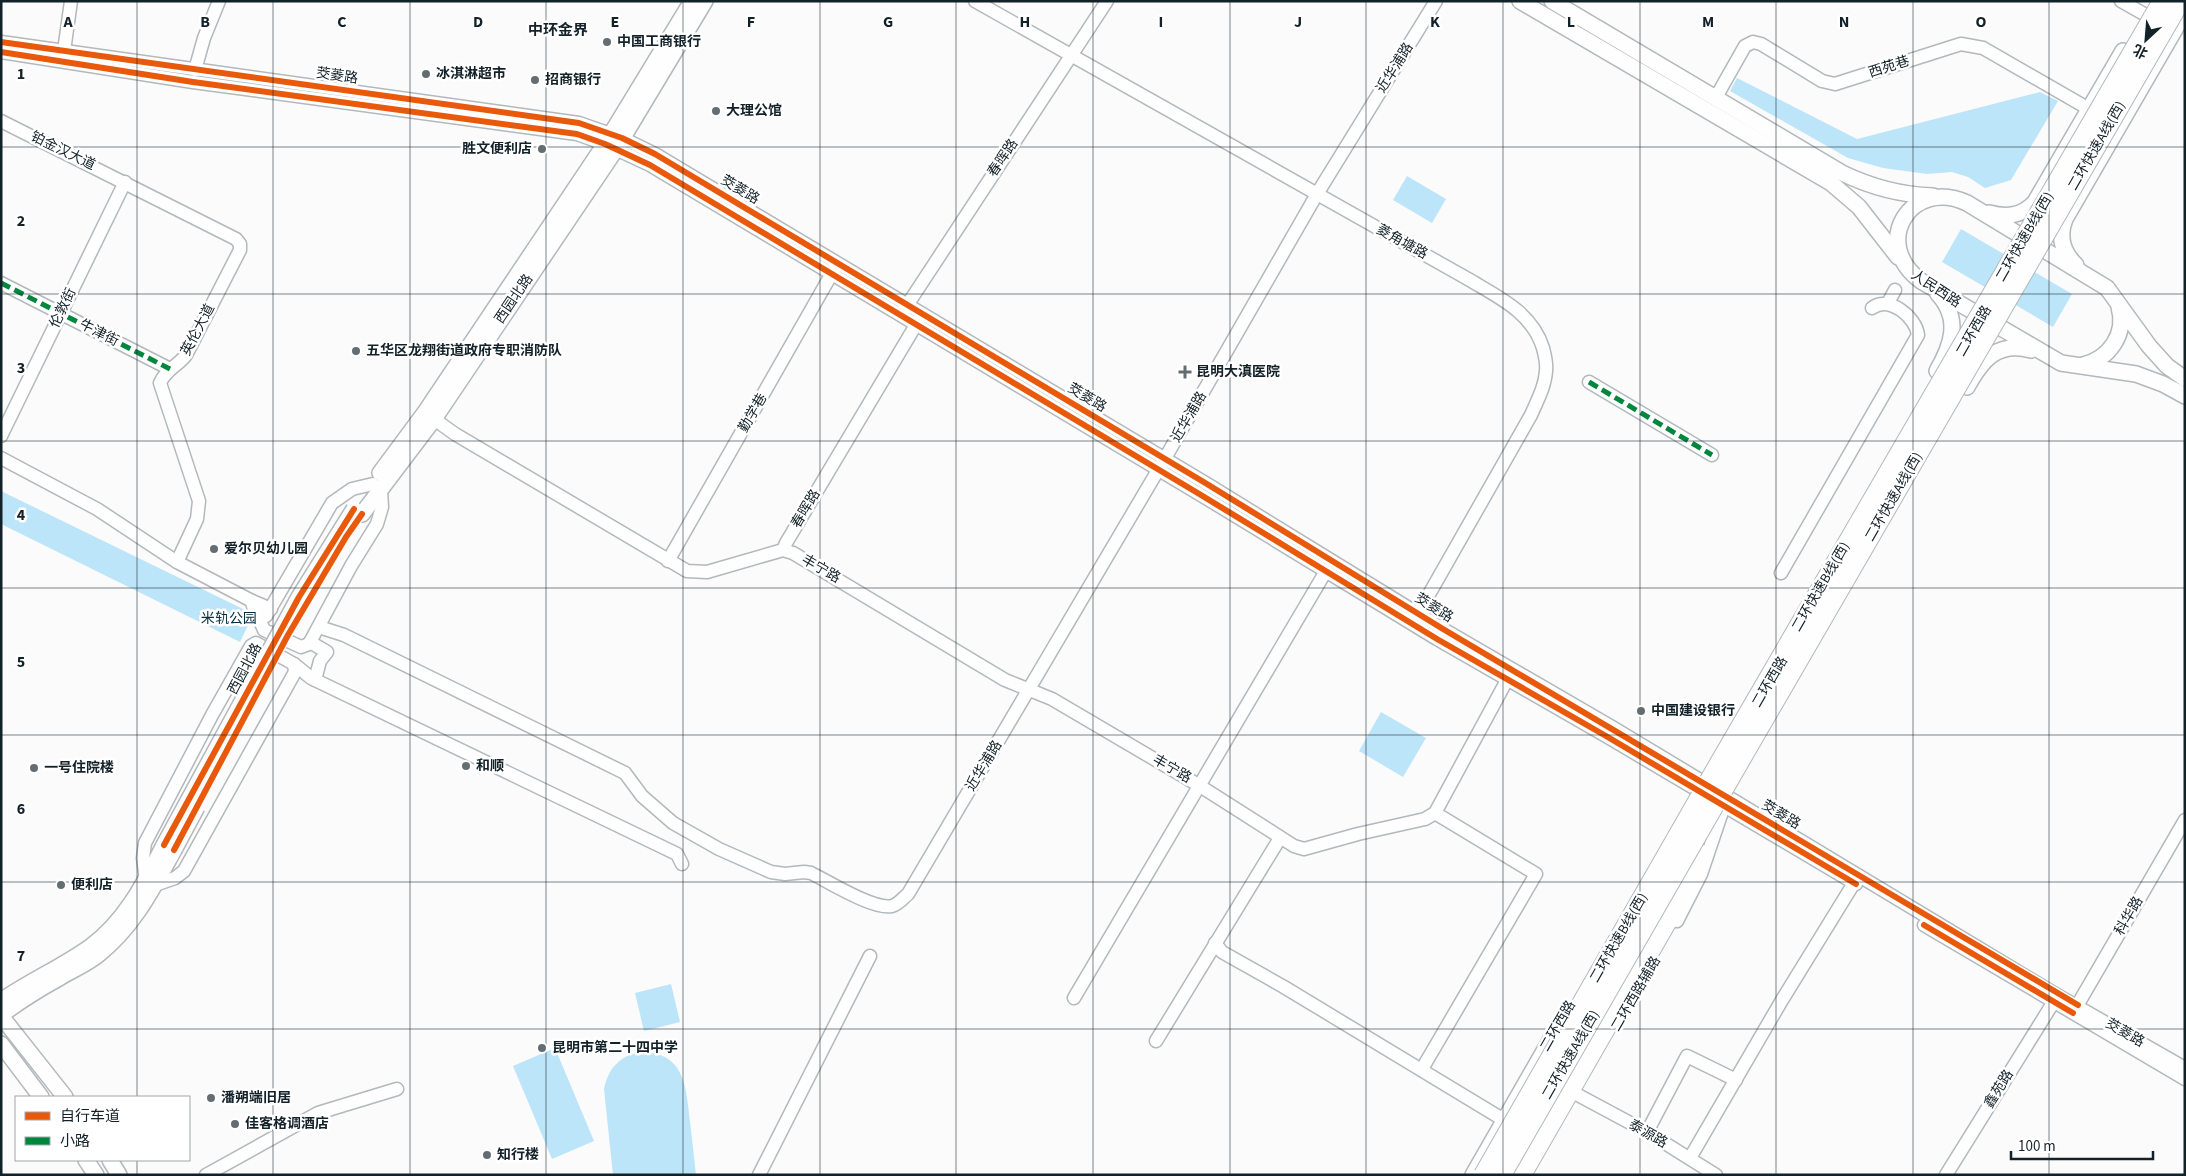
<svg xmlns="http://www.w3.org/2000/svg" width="2186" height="1176" viewBox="0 0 2186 1176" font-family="'Source Sans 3','Noto Sans SC',sans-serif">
<rect width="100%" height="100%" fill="#fbfbfb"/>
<!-- green -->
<g fill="#bce5fa">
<path d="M1737,78L1857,139L2040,92L2058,101L2011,180L1985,188L1968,177L1952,172L1927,174L1883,168L1848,158L1730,91Z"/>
<path d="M1407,176L1446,199L1432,223L1393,200Z"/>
<path d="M1961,229L2072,294L2053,327L1942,262Z"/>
<path d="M1,491L243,609L251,619L240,642L1,524Z"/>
<path d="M1381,712L1426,738L1403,777L1359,751Z"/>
<path d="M671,984L680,1022L644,1031L635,993Z"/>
<path d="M555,1048L594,1141L552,1159L513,1066Z"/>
<path d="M640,1052C685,1052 686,1086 690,1121C692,1139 694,1157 696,1175H613L604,1089C608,1068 620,1056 640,1052Z"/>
</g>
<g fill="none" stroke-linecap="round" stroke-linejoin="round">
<defs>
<g id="minor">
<path d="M975,1L1468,279C1498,297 1532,312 1543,348C1545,356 1547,363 1546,371C1545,387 1537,401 1531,415L1415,619"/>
<path d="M2121,1L2144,14"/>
<path d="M1,42L579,123L622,138L655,154L1207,484L1443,629L1612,727L2057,995L2185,1068"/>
<path d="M64,51L71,1"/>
<path d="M1,52L193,82L577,134L605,144L650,165L1201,495L1437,639L1606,736L1856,884"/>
<path d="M195,70L204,38L219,1"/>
<path d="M1715,99L1745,46L1753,42L1761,44L1822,81L1835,84L1961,44L1983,48L2089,109"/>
<path d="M1,121L236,239L240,244V250L186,355C178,366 166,369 160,383L199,501L197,519L177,562"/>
<path d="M1,283L170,369"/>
<path d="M1888,303L1895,290"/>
<path d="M904,310L1107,1"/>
<path d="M1589,382L1712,455"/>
<path d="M434,419L455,434L687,571L707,572L783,550L793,553L1005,680L1052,699L1200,786L1294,846L1304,849L1358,834L1425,819L1435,813L1507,680"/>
<path d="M1,436L125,182"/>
<path d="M1,458L97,509L177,562L252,601"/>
<path d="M783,550L786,543L920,318"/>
<path d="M668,561L835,268"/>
<path d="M1781,573L1918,335C1916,317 1889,295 1872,308"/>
<path d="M271,609L252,601C253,613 260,619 264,630L301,647L309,644L351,566L377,524L382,507L381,490"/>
<path d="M266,616L332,503L352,489L373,484"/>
<path d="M319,627L344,635L625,773L642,796L673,823L719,849L771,872L785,874L804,872L811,873C829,882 874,910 892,906C899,904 903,898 908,894L1164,460L1317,194L1436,1"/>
<path d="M310,642L327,652L320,661L315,680"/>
<path d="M146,880L143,858L145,843L212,715L251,646L256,643L294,664L311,678L677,854L682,864"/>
<path d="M155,885L175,878L184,871L295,672L294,664"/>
<path d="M1677,921L1701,874L1724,806"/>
<path d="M1924,925L2185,1079"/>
<path d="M1215,943L1222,952L1284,987L1504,1120"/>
<path d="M1074,998L1326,571"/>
<path d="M2074,1011L2185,820"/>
<path d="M1156,1041L1280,838"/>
<path d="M1422,1069L1536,874L1435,813"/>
<path d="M1578,1095L1647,1132L1716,1175"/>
<path d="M1647,1132L1687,1056L1736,1080"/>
<path d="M1690,1158L1782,1000L1854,883"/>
<path d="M206,1175L318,1113L397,1089"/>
<path d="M759,1175L870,956"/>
<path d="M1946,1175L2053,1003"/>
</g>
<g id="major">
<path d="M1520,1L1831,183L1859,207L1898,257"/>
<path d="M1552,1L1842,173C1871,187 1900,195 1933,196"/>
<path d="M1989,213C2007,218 2022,216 2035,202L2123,51"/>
<path d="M2076,265C2062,252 2058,237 2065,219L2185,12"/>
<path d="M2083,365C2109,359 2127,334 2119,307"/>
<path d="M1937,371C1952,345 1961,319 1938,294"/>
<path d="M2185,379L2167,366L2149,346L2107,288L1967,203C1911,177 1870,243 1921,281L2061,363L2136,374L2163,384L2185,396"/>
<path d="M1967,387C1982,360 1997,341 2031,350"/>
<path d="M380,473L426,411L605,144L692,1"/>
<path d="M362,514L434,419L616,149L705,1"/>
<path d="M1,1001C30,981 62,967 90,947C125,922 145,882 164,845"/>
<path d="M1,1015C20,1001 39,989 59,978C72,970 87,964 99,954C134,926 153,888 174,850"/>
<path d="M1,1016L65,1097"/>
<path d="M1,1044L41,1097"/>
<path d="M86,1160L96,1175"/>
<path d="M110,1160L119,1175"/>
<path d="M1473,1175L1563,1018"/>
</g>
<path id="highway" d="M1522,1175L1677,905L1698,852"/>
</defs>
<!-- minor casing -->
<use href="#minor" stroke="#b2b8bc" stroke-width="15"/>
<!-- major casing -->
<use href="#major" stroke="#b2b8bc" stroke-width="18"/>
<!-- highway casing -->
<use href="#highway" stroke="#b2b8bc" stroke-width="20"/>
<!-- minor -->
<use href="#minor" stroke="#fefefe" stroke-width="12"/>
<!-- major -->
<use href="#major" stroke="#fefefe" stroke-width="15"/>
<!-- highway -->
<use href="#highway" stroke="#fefefe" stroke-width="18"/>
<defs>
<g id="major-bridge">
<path d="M164,845L299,597L354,509"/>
<path d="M174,850L197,807"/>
</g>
<g id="highway-bridge">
<path d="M1483,1175L1719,763L2162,1"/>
<path d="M1502,1175L1738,765L2181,1"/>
</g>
</defs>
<!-- major-bridge casing -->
<use href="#major-bridge" stroke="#b2b8bc" stroke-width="18" stroke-linecap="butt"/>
<!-- highway-bridge casing -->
<use href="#highway-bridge" stroke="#b2b8bc" stroke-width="20" stroke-linecap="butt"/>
<!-- major-bridge -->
<use href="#major-bridge" stroke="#fefefe" stroke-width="15"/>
<!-- highway-bridge -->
<use href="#highway-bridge" stroke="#fefefe" stroke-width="18"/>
<!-- quiet -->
<g stroke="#00873e" stroke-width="5" stroke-dasharray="10 5" stroke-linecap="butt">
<path d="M1,283L170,369"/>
<path d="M1589,382L1712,455"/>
</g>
<defs>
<g id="cycleway">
<path d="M1,42L579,123L622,138L655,154L1207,484L1443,629L2078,1005"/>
<path d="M1,52L193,82L577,134L605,144L650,165L1201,495L1437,639L1606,736L1856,884"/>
<path d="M164,845L299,597L354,509"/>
<path d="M174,850L288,635L346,537L362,514"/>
<path d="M1924,925L2073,1013"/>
</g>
</defs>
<!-- cycleway casing -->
<use href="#cycleway" stroke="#fff" stroke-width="9"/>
<!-- cycleway -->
<use href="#cycleway" stroke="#e8590c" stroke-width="6"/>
</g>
<!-- grid -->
<path fill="none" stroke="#132129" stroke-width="1" stroke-opacity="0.55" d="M137,1V1097M273,1V1175M410,1V1175M546,1V1175M683,1V1175M820,1V1175M956,1V1175M1093,1V1175M1230,1V1175M1366,1V1175M1503,1V1175M1640,1V1175M1776,1V1175M1913,1V1175M2049,1V1175M1,147H2185M1,294H2185M1,441H2185M1,588H2185M1,735H2185M1,882H2185M1,1029H2185M137,1160V1175"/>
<!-- markers -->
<g fill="#646d72" stroke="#fff" stroke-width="2">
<circle cx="607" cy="42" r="5"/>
<circle cx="426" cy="74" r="5"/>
<circle cx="535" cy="80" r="5"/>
<circle cx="716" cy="111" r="5"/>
<circle cx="542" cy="149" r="5"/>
<circle cx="356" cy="351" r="5"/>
<path d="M1182.5 364.5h5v5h5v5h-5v5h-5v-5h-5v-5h5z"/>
<circle cx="214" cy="549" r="5"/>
<circle cx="1641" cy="711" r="5"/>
<circle cx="466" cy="766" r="5"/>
<circle cx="34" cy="768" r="5"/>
<circle cx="61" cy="885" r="5"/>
<circle cx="542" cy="1048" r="5"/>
<circle cx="211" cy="1098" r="5"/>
<circle cx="235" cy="1124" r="5"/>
<circle cx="487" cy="1155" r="5"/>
</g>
<g text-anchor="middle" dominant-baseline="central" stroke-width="5" stroke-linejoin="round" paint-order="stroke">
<!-- poi labels -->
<g font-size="14" font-weight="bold" fill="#132129" stroke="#fff" text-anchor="start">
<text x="617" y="42">中国工商银行</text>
<text x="436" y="74">冰淇淋超市</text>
<text x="545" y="80">招商银行</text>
<text x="726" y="111">大理公馆</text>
<text x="532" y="149" text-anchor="end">胜文便利店</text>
<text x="366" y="351">五华区龙翔街道政府专职消防队</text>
<text x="1196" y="372">昆明大滇医院</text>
<text x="224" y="549">爱尔贝幼儿园</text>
<text x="1651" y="711">中国建设银行</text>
<text x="476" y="766">和顺</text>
<text x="44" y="768">一号住院楼</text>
<text x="71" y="885">便利店</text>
<text x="552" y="1048">昆明市第二十四中学</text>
<text x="221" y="1098">潘朔端旧居</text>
<text x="245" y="1124">佳客格调酒店</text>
<text x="497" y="1155">知行楼</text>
</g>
<!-- street labels -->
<g font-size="14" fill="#132129" stroke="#fff">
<text transform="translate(1889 67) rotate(-18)">西苑巷</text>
<text transform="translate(1395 68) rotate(-58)">近华浦路</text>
<text transform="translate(337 76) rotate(8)">茭菱路</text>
<text transform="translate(2097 146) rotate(-60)">二环快速A线(西)</text>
<text transform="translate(63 151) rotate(26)">铂金汉大道</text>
<text transform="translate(1003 158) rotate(-56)">春晖路</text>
<text transform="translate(740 190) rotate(31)">茭菱路</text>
<text transform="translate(2025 237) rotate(-60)">二环快速B线(西)</text>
<text transform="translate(1402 242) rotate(29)">菱角塘路</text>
<text transform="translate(1936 289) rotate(33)">人民西路</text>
<text transform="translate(514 299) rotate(-56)">西园北路</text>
<text transform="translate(63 308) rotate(-64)">伦敦街</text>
<text transform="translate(198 330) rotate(-62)">英伦大道</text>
<text transform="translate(1974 331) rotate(-60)">二环西路</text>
<text transform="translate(99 333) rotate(27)">牛津街</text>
<text transform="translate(1087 398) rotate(31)">茭菱路</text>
<text transform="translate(753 413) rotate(-60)">勤学巷</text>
<text transform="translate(1189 417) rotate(-60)">近华浦路</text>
<text transform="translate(1894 497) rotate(-60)">二环快速A线(西)</text>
<text transform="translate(806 509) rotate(-59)">春晖路</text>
<text transform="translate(821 569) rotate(30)">丰宁路</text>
<text transform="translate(1821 587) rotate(-60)">二环快速B线(西)</text>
<text transform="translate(1434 608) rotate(32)">茭菱路</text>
<text transform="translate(245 669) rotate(-62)">西园北路</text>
<text transform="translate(1770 682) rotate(-60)">二环西路</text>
<text transform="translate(984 766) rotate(-59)">近华浦路</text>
<text transform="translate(1172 769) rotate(30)">丰宁路</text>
<text transform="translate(1781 815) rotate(31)">茭菱路</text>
<text transform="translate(2129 916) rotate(-60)">科华路</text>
<text transform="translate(1619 938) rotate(-60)">二环快速B线(西)</text>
<text transform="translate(1636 994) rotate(-60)">二环西路辅路</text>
<text transform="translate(1558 1026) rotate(-60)">二环西路</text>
<text transform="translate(2125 1033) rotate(30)">茭菱路</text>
<text transform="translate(1571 1055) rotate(-60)">二环快速A线(西)</text>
<text transform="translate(1999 1089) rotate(-58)">鑫苑路</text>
<text transform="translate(1648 1134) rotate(30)">泰源路</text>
</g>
<!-- park labels -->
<g font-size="14" fill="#072e3f" stroke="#fff">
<text x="229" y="619">米轨公园</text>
</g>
<!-- neighbourhood labels -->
<g font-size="15" font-weight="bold" fill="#132129" stroke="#fff">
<text x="558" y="30">中环金界</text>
</g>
</g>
<g font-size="16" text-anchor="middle" font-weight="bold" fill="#132129" stroke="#fff" stroke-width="5" stroke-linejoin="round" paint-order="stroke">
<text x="68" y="27">A</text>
<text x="205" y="27">B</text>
<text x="342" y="27">C</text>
<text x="478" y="27">D</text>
<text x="615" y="27">E</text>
<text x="751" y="27">F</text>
<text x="888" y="27">G</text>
<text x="1025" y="27">H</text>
<text x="1161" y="27">I</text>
<text x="1298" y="27">J</text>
<text x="1435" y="27">K</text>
<text x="1571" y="27">L</text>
<text x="1708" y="27">M</text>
<text x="1844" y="27">N</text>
<text x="1981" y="27">O</text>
<text x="21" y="79">1</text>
<text x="21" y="226">2</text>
<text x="21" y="373">3</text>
<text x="21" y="520">4</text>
<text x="21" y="667">5</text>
<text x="21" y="814">6</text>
<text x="21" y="961">7</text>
</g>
<!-- border -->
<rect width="2186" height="1176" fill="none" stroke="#132129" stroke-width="5"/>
<!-- legend -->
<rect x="15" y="1096" width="175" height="65" fill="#ffffff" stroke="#a1a6a9"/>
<rect x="25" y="1112" width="25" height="8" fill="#e8590c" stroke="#a1a6a9"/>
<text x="60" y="1121" font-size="15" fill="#132129">自行车道</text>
<rect x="25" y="1137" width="25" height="8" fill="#00873e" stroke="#a1a6a9"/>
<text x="60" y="1146" font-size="15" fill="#132129">小路</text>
<!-- north arrow -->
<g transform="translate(2146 40) rotate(206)" stroke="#ffffff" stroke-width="4" paint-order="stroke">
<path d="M0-4L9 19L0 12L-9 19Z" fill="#132129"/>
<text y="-8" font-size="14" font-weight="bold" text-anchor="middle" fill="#132129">北</text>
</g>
<!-- scale -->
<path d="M2011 1151v8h142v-8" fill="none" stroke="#132129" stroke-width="2.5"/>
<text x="2018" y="1151" font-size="15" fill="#132129" stroke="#ffffff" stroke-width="4" paint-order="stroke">100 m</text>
</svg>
